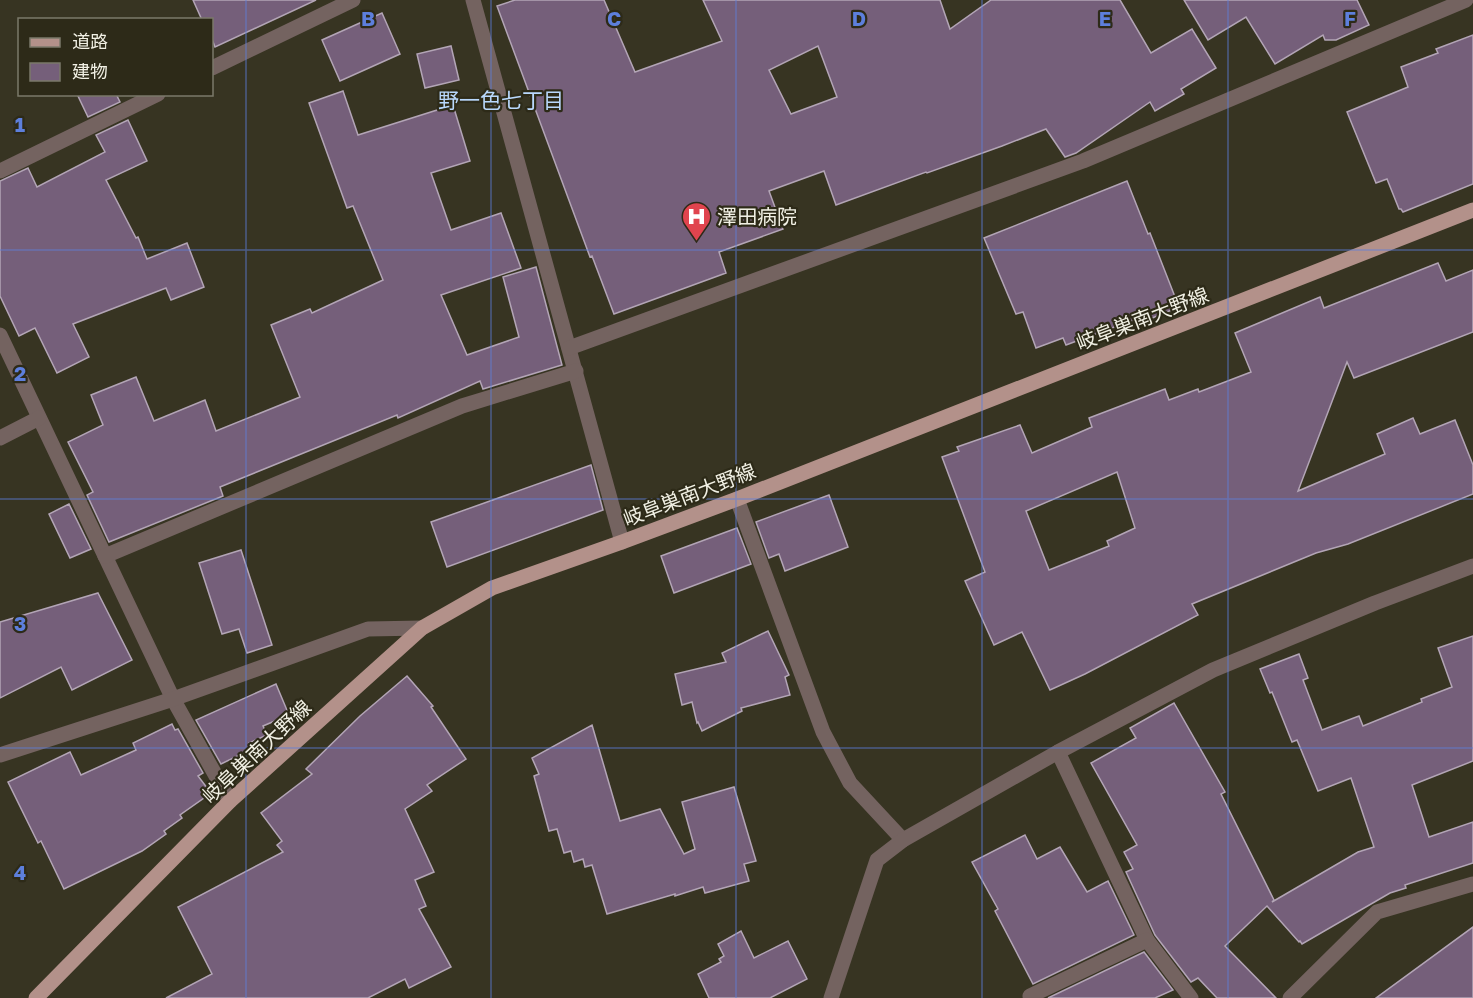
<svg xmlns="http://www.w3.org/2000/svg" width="1473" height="998" viewBox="0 0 1473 998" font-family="'Golos Text','Noto Sans JP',sans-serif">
<rect width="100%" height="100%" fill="#373422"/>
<!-- building -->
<g fill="#755f7a" stroke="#b3a5b6" stroke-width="1.5" fill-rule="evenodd">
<path d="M193,0H316L215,47L212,39V20H202Z"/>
<path d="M515,0H604L635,72L722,41L703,0H940L950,29L991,0H1120L1151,53L1192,29L1216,68L1181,89L1184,94L1155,111L1150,102L1076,153L1065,157L1046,129L1002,146L927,173L926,172L836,205L824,171L769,191L783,229L719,252L726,273L614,314L592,256L590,257L497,6ZM818,46L837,97L791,114L769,70Z"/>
<path d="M1184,0H1357L1369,25L1336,40H1325L1323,35L1275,64L1246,17L1208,40Z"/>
<path d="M382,13L400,54L340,81L322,40Z"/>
<path d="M1473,35V184L1403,212L1401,209H1399L1387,179L1376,183L1347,112L1408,87L1401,67L1438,53L1436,49Z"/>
<path d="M451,46L459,80L425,88L417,54Z"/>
<path d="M343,91L358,135L453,105L470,161L431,173L451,230L501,213L521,268L441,295L467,355L519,337L503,277L536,267L562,365L483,389L480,381L398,418L397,415L220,487L223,496L109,542L87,495L93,492L68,442L103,425L91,395L136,377L154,421L205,400L216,431L300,397L271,325L310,309L312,313L383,280L353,206L347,208L309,103Z"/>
<path d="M77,94H116L120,102L88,117Z"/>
<path d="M128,120L147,161L106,180L136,238L138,237L147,259L187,243L204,287L171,300L166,288L73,324L89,357L57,373L35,328L19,336L0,296V181L28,168L37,187L105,152L96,135Z"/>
<path d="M1127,181L1148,234L1150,233L1179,307L1145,321L1144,316L1066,345L1063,338L1036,348L1023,312L1016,314L984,238Z"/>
<path d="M1438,263L1446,281L1473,270V332L1354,378L1347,362L1298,491L1385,454L1377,434L1413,418L1420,434L1455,420L1473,465V494L1348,544L1316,553L1192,604L1198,615L1085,674L1050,690L1022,632L994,645L965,581L985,572L942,457L959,451L957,447L1020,425L1032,453L1092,427L1089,418L1165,389L1169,400L1198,389L1199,392L1251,372L1235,333L1320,297L1324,308ZM1117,472L1135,528L1107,541L1109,546L1049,570L1026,511Z"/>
<path d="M591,465L603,510L447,567L431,522Z"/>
<path d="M829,495L848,547L785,571L779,554L769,558L756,522Z"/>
<path d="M69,504L91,549L70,558L49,514Z"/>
<path d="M737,528L751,564L674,593L661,556Z"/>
<path d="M241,550L272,645L247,653L239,629L222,634L199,563Z"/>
<path d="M98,593L132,660L72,690L61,667L0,698V622Z"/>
<path d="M768,631L789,675L785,677L790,695L741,708L742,711L702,731L698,722L697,723L692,702L682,705L675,674L726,662L722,653Z"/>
<path d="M1473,636V761L1412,785L1429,837L1473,822V863L1405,885L1406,888L1390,893L1302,944L1300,941L1299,942L1267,906L1225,946L1276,998H1217L1198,978L1191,982L1155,935L1126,872L1133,869L1124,852L1137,845L1091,763L1136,738L1130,728L1174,703L1225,792L1221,794L1274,900L1272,902L1358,852L1374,847L1351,778L1318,791L1297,740L1292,742L1272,692L1270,693L1260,669L1299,654L1308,678L1303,680L1322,730L1359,716L1363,726L1422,702L1421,699L1452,687L1438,648Z"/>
<path d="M407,676L433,706L431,707L466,759L427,785L432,791L405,809L434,872L415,880L426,906L419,909L451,967L409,988L405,979L368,998H166L212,974L178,907L283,852L277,845L282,841L261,813L312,774L306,769L360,716Z"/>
<path d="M276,684L289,715L263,726L267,735L249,743L252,749L221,764L196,720Z"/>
<path d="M172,724L175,730L178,729L203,773L198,776L211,793L180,815L182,818L164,831L166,834L142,851L64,889L41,841L38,843L8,782L70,752L81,775L136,750L133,743Z"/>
<path d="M592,725L620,821L660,809L684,854L695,849L682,802L734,787L756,861L744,864L749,881L705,893L703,887L675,896V894L607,914L592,865L585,867L583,859L574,862L571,851L564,853L557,829L549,831L534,776L539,774L532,758Z"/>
<path d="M1025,835L1037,859L1060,847L1087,892L1108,881L1134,935L1033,984L995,911L998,909L972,862Z"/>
<path d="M1473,927V998H1376Z"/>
<path d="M741,931L754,958L788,941L807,979L770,998H709L698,974L721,962L719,959L724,956L718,944Z"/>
<path d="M1144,952L1173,990L1155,998H1048Z"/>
</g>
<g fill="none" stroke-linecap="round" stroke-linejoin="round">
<!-- minor -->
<g stroke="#746360" stroke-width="15">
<path d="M473,0L622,542"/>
<path d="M212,68L353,0"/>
<path d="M0,171L158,94"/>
<path d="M0,335L173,699L230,801"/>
<path d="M569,348L1083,161L1466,0"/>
<path d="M0,438L39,418"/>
<path d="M737,499L823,732L850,783L903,840"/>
<path d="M105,556L462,406L576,371"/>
<path d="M1058,752L1147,940L1191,998"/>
<path d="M0,755L173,699L368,629L422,628"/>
<path d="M1030,996L1147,940"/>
<path d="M831,998L877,860L903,840L1058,752L1213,670L1375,603L1473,566"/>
<path d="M1290,998L1377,912L1473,884"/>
</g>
<!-- major -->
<path stroke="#b3918a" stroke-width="15" d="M36,998L230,801L422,628L492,588L622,542L737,499L1473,210"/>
</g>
<!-- grid -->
<path fill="none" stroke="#5d7fdc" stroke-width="1.5" stroke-opacity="0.55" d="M246,0V998M491,0V998M736,0V998M982,0V998M1228,0V998M0,250H1473M0,499H1473M0,748H1473"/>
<!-- icons -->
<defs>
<symbol id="hospital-pin" viewBox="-11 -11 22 30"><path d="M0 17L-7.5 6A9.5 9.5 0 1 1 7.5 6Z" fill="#e0444e" stroke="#2d2a18"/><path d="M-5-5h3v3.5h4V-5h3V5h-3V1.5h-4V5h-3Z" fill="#fff"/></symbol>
</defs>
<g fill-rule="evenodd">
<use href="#hospital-pin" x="680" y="200" width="33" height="45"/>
</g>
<g text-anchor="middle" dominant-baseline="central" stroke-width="4.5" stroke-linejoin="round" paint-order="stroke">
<!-- poi labels -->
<g font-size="20" fill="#f1f0e4" stroke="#2d2a18" text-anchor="start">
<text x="717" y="216">澤田病院</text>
</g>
<!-- street labels -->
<g font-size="20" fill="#f1f0e4" stroke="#2d2a18">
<text transform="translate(1142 318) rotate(-21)">岐阜巣南大野線</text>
<text transform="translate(689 494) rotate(-21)">岐阜巣南大野線</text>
<text transform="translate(256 751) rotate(-43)">岐阜巣南大野線</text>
</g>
<!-- neighbourhood labels -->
<g font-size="21" fill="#b9d8fc" stroke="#2d2a18">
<text x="501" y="100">野一色七丁目</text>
</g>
</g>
<g font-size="20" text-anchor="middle" font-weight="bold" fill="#5d7fdc" stroke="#2d2a18" stroke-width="4.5" stroke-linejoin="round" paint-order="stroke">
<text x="368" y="26">B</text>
<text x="614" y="26">C</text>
<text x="859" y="26">D</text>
<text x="1105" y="26">E</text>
<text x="1350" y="26">F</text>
<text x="20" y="132">1</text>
<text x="20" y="381">2</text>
<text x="20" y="631">3</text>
<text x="20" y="880">4</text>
</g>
<!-- legend -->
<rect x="18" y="18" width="195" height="78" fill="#2d2a18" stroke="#7b796a" stroke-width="1.5"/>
<rect x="30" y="38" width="30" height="9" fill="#b3918a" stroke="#7b796a" stroke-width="1.5"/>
<text x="72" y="48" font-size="18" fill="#f1f0e4">道路</text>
<rect x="30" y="63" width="30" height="18" fill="#755f7a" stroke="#7b796a" stroke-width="1.5"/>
<text x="72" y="78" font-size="18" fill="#f1f0e4">建物</text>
</svg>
